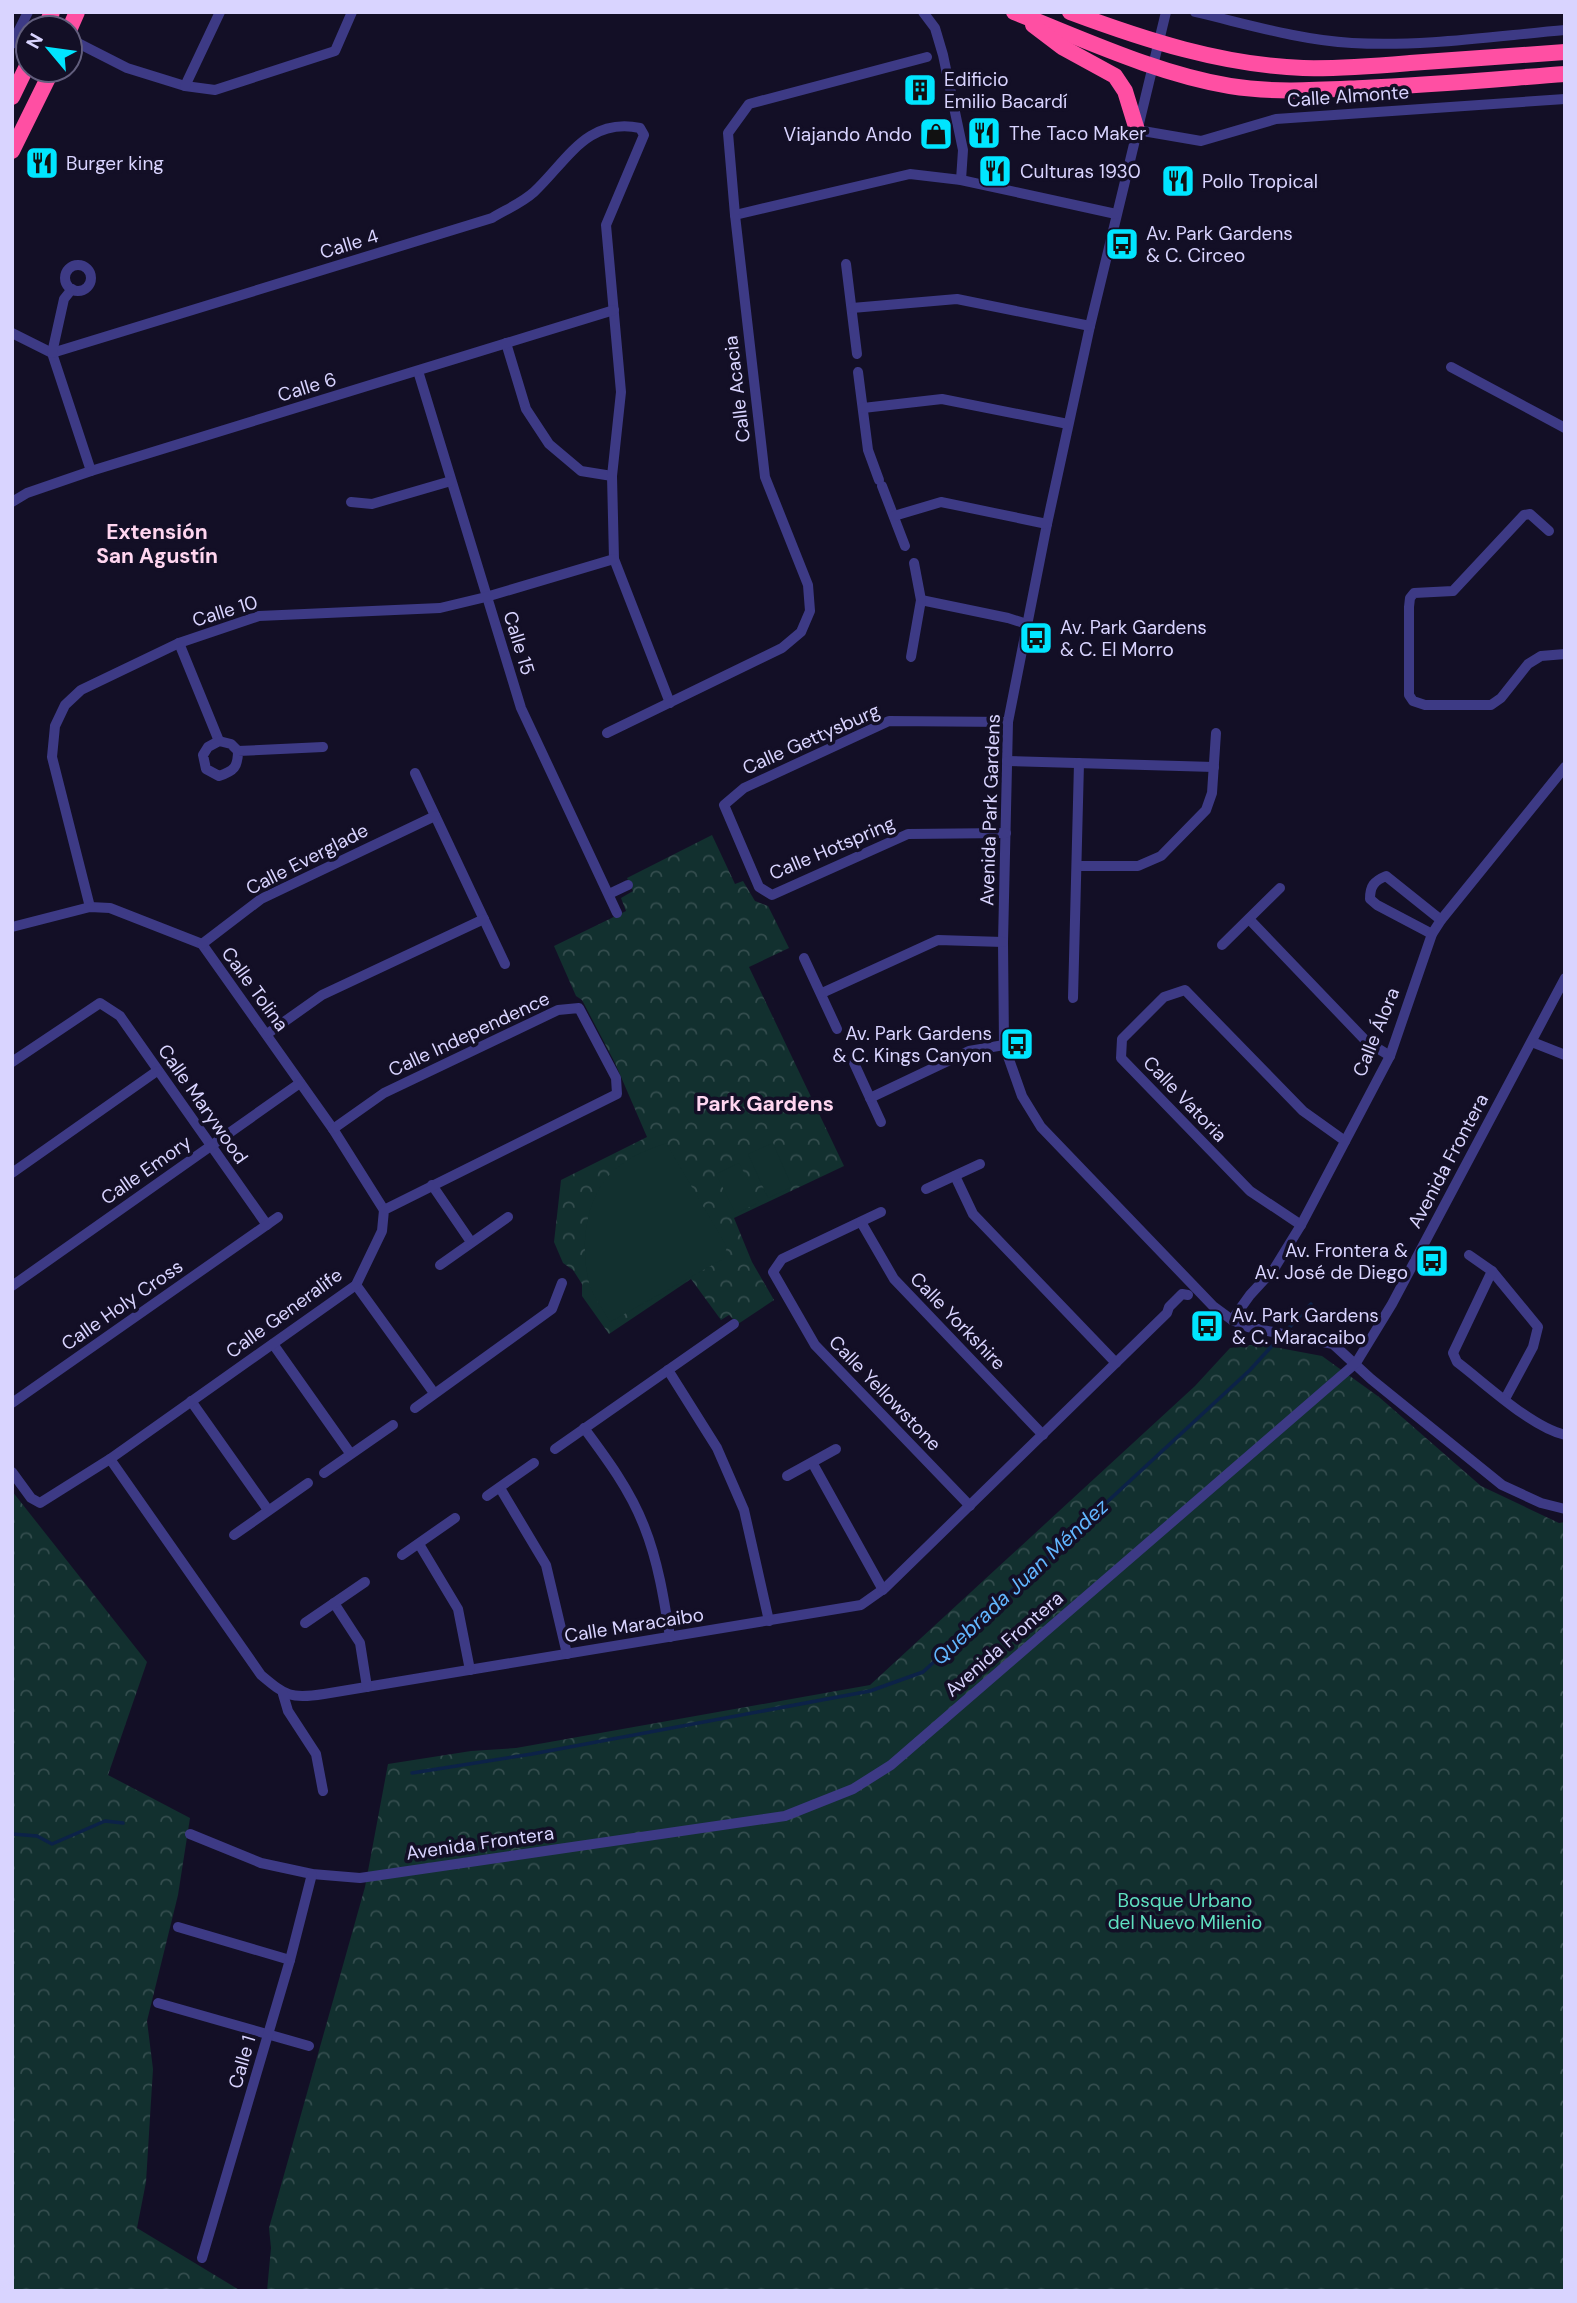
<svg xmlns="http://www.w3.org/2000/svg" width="1577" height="2303" viewBox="0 0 1577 2303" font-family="'DM Sans',sans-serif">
<defs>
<pattern id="park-crowns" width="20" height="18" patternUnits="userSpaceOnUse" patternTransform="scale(1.75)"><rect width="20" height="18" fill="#12302f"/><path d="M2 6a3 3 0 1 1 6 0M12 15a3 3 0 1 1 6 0" fill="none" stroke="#344d4e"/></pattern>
</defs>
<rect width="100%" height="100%" fill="#130f26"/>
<!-- park -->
<g fill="url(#park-crowns)">
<path d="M712,835L735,884L743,881L755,901L768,906L789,948L749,967L844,1166L734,1218L752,1262L774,1300L738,1324L729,1315L721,1320L691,1279L609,1334L582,1296V1284L573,1270L563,1263L554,1242L561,1180L647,1137L615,1063L582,1000L576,996L554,946L626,911L621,898L633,891L627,878Z"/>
<path d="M1258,1344L1322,1356L1379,1397L1481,1486L1559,1523L1565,1522V2291H267L271,2248L269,2228L365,1887L388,1764L471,1751L516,1748L870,1685L1195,1386L1230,1348Z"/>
<path d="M12,1491L147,1662L108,1775L190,1818L178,1895L147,2021L153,2069L146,2182L137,2228L241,2291H12Z"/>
</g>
<!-- pitch -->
<g fill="#12302f">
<path d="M666,1143L727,1247L723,1259L610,1322C603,1310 593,1296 589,1283C579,1240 586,1186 626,1161C638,1153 653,1148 666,1143Z"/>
<path d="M773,1143L792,1187L768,1198L748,1154Z"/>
<path d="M739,1163L759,1202L736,1214L716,1174Z"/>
</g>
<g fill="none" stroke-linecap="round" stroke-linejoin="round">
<!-- stream -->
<g stroke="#0c2248" stroke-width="3.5">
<path d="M1286,1331L1311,1304"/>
<path d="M412,1773L532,1754L870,1691L923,1672L1250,1370L1281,1336"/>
<path d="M12,1834L37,1836L52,1844L105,1821L123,1823"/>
</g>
<!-- minor -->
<g stroke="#3d3a85" stroke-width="10">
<path d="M923,12L935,28L943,55L963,150L961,180"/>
<path d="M1166,12L1090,326L1047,524L1008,722L1003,942L1004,1045L1022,1096L1041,1127L1213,1306L1232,1320L1248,1327L1333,1344L1371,1379L1502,1485L1541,1503L1565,1509"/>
<path d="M1195,12C1247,24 1299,40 1352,43C1423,47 1495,36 1565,30"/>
<path d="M70,39L127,68L185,86L215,90L335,51L352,12"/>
<path d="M12,44L28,12"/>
<path d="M185,86L220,12"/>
<path d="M1137,130L1201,141L1276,119L1565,99"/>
<path d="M735,215L910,174L961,180L1116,214"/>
<path d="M846,264L857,354"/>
<circle cx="78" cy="278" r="13"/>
<path d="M852,308L957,299L1090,326"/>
<path d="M12,333L52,353L91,471"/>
<path d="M506,343L526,409L549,444L581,471L612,476"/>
<path d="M52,353L492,218C505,210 522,203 534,192C567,161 587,117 640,128L644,135L606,225L621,392L612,476L614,559L670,703"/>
<path d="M52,353L64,299L72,289"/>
<path d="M1451,367L1565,428"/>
<path d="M418,371L521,708L617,913"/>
<path d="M858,372L868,450L879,480"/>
<path d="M863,408L942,399L1068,424"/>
<path d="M882,486L905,546"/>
<path d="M12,502L27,493L91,471L614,310"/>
<path d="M351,502L372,504L451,481"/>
<path d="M894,516L941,502L1047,524"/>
<path d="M1549,531L1530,514L1524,515L1453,591L1414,593L1410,598L1409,607V695L1413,701L1425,705H1491L1501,698L1528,664L1541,656L1565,654"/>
<path d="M921,600L1008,618L1027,624"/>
<path d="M179,643L219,741"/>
<path d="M911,657L921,600L914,563"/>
<path d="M607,733L782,648L801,632L810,611L808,585L765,477L735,215L728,133L749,104L927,57"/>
<path d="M238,751C238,767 234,771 219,776L206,769L203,755L208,747L219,741L231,744L238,751L323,747"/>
<path d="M1007,761L1214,767"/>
<path d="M415,773L505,964"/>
<path d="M1006,833L908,834L772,895L759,887L724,805L744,788L889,721L1008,722"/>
<path d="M1077,866H1138L1161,856L1206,810L1212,793L1216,733"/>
<path d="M609,894L628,885"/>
<path d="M90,907L52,757L55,726L65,705L81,690L179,643L259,616L440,608L486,597L614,559"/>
<path d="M1249,919L1366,1041L1390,1056"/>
<path d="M12,927L90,907L110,908L202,944L333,1129L384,1210"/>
<path d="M1432,934L1377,905L1370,899C1370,886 1374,881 1386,876L1441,920"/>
<path d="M202,944L261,899L435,816"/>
<path d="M1222,945L1280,888"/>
<path d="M804,958L837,1029"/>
<path d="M822,993L938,940L1003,942"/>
<path d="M1073,998L1079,763"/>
<path d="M267,1034L322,995L484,919"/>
<path d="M1532,1042L1565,1055"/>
<path d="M12,1062L100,1003L120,1016L267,1225"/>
<path d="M854,1063L881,1122"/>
<path d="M870,1098L969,1051L1004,1045"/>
<path d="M12,1173L157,1071"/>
<path d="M955,1176L973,1214L1116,1363"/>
<path d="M432,1185L471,1242"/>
<path d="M926,1189L980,1164"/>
<path d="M881,1212L782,1259L773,1272L815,1345L970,1506"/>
<path d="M861,1222L894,1279L1043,1435"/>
<path d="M1301,1225L1250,1191L1121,1058L1122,1039L1164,997L1185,990L1303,1111L1345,1141"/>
<path d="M1469,1255L1492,1271L1538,1327L1533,1347L1505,1399"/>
<path d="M440,1265L508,1217"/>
<path d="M1492,1271L1453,1353L1457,1362C1486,1384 1531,1427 1565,1435"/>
<path d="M356,1285L434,1393"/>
<path d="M12,1286L300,1083"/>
<path d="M1232,1320L1250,1295L1274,1269L1301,1225L1390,1056L1432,934L1441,920L1565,767"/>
<path d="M273,1344L350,1453"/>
<path d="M668,1370L717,1448L744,1510L769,1621"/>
<path d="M191,1401L268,1510"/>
<path d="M12,1403L278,1217"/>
<path d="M415,1408L552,1309L562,1283"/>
<path d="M584,1428C607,1459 630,1490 644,1526C658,1561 664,1599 670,1637"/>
<path d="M555,1449L734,1324"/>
<path d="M110,1459L261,1675C286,1696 290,1699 324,1694L861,1605L885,1588L1167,1313L1169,1307L1182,1294L1188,1295"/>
<path d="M813,1464L883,1590"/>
<path d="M12,1472L31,1498L40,1503L110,1459L356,1285L382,1231L384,1210L617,1094L616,1078L579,1008L558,1010L384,1093L333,1129"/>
<path d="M324,1473L393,1425"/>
<path d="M787,1476L836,1449"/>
<path d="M500,1488L546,1565L567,1654"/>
<path d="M487,1496L534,1463"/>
<path d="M234,1535L308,1483"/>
<path d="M419,1544L458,1609L470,1670"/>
<path d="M402,1555L455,1518"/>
<path d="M334,1603L360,1643L367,1687"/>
<path d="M305,1623L365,1582"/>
<path d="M283,1694L288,1711L316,1754L323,1791"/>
<path d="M190,1834L261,1863L312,1874L360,1878L785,1816L853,1789L891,1765L1356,1363L1392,1304L1565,978"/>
<path d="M178,1927L290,1960"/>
<path d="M158,2003L309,2046"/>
<path d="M202,2258L290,1960L312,1874"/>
</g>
<!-- highway -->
<g stroke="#ff4fa3" stroke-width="16">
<path d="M1014,12C1083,39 1157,74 1230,86C1274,93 1318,90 1363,88C1430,85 1498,79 1565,74"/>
<path d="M1070,12C1145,40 1222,65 1303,68C1339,69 1374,66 1410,63C1462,59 1513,56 1565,52"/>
<path d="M1033,25L1062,47L1115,76L1125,91L1137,130"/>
<path d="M45,28L52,12"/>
<path d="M70,28L77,12"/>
<path d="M12,97L28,64"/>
<path d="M12,151L52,70"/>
</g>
</g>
<!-- icons -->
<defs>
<symbol id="building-square" viewBox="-11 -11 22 22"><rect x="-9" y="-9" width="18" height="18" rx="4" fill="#00e5ff" stroke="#130f26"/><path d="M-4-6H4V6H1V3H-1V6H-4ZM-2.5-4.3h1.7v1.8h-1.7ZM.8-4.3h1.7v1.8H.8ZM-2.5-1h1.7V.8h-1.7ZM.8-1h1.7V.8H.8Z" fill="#111"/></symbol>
<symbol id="restaurant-square" viewBox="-11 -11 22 22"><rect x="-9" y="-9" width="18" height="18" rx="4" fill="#00e5ff" stroke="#130f26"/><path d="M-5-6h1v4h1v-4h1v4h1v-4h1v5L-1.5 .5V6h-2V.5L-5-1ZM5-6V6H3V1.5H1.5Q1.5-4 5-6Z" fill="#111"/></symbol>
<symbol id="shop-square" viewBox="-11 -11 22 22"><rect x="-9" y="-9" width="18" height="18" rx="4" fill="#00e5ff" stroke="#130f26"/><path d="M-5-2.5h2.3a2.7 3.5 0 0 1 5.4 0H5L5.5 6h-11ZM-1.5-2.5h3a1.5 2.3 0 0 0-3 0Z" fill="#111"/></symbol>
<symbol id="bus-square" viewBox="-11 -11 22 22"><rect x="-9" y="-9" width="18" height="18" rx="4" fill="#00e5ff" stroke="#130f26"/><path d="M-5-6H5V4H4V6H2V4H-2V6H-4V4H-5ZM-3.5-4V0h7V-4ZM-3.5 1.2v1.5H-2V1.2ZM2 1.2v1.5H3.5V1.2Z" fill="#111"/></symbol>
</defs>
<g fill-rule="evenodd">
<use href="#building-square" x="901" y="71" width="38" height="38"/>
<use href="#restaurant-square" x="965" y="114" width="38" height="38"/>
<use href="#shop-square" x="917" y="115" width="38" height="38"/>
<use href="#restaurant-square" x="23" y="144" width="38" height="38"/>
<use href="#restaurant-square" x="976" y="152" width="38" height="38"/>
<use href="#restaurant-square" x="1159" y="162" width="38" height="38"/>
<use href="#bus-square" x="1103" y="225" width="38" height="38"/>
<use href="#bus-square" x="1017" y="619" width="38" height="38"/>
<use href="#bus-square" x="998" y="1025" width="38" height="38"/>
<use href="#bus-square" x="1413" y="1242" width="38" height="38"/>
<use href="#bus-square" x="1188" y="1307" width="38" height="38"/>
</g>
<g text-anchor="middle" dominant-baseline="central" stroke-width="7" stroke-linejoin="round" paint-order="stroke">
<!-- poi labels -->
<g font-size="19" fill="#d9d4ff" stroke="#130f26" text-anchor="start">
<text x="944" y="79">Edificio<tspan x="944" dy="22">Emilio Bacardí</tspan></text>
<text x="1009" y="133">The Taco Maker</text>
<text x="912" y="134" text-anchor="end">Viajando Ando</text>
<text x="66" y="163">Burger king</text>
<text x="1020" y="171">Culturas 1930</text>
<text x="1202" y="181">Pollo Tropical</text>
<text x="1146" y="233">Av. Park Gardens<tspan x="1146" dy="22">&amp; C. Circeo</tspan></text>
<text x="1060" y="627">Av. Park Gardens<tspan x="1060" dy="22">&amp; C. El Morro</tspan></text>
<text x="992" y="1033" text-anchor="end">Av. Park Gardens<tspan x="992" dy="22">&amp; C. Kings Canyon</tspan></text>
<text x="1408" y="1250" text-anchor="end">Av. Frontera &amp;<tspan x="1408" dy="22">Av. José de Diego</tspan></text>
<text x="1232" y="1315">Av. Park Gardens<tspan x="1232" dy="22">&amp; C. Maracaibo</tspan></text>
</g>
<!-- street labels -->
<g font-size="19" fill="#d9d4ff" stroke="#130f26">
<text transform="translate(1348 96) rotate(-4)">Calle Almonte</text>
<text transform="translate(349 244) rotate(-17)">Calle 4</text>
<text transform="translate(307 387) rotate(-17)">Calle 6</text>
<text transform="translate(737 389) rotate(-97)">Calle Acacia</text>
<text transform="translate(225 611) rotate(-17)">Calle 10</text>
<text transform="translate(519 643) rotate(73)">Calle 15</text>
<text transform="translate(811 739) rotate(-24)">Calle Gettysburg</text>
<text transform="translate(990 810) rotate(-88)">Avenida Park Gardens</text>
<text transform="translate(832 848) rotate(-23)">Calle Hotspring</text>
<text transform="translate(307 859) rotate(-27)">Calle Everglade</text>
<text transform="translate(255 989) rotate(54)">Calle Tolina</text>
<text transform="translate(1376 1032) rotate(-68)">Calle Álora</text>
<text transform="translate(469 1034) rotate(-25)">Calle Independence</text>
<text transform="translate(1185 1099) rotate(46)">Calle Vatoria</text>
<text transform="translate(203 1104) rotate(55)">Calle Marywood</text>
<text transform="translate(1448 1161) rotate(-62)">Avenida Frontera</text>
<text transform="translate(146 1170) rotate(-35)">Calle Emory</text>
<text transform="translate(122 1305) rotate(-35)">Calle Holy Cross</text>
<text transform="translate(284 1313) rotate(-36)">Calle Generalife</text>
<text transform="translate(958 1321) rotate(46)">Calle Yorkshire</text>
<text transform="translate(885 1393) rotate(46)">Calle Yellowstone</text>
<text transform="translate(634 1625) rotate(-9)">Calle Maracaibo</text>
<text transform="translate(1004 1644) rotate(-41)">Avenida Frontera</text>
<text transform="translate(480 1843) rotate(-8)">Avenida Frontera</text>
<text transform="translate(242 2062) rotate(-74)">Calle 1</text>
</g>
<!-- park labels -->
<g font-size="19" fill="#5fe0c0" stroke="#130f26">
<text x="1185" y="1900">Bosque Urbano<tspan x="1185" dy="22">del Nuevo Milenio</tspan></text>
</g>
<!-- neighbourhood labels -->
<g font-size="21" font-weight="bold" fill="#ffd6f0" stroke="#130f26">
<text x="157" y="532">Extensión<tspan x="157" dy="24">San Agustín</tspan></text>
<text x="765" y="1104">Park Gardens</text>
</g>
<!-- water labels -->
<g font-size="21" font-style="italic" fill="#62b6ff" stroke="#130f26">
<text transform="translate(1020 1582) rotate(-43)">Quebrada Juan Méndez</text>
</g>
</g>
<!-- border -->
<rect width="1577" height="2303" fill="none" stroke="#d9d4ff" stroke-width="28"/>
<!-- north arrow -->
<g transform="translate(49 49) rotate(299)"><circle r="33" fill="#130f26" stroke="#625e7d" stroke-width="2"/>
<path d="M0-5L12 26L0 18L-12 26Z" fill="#00e5ff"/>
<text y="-10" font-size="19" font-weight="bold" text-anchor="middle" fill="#d9d4ff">N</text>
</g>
</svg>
